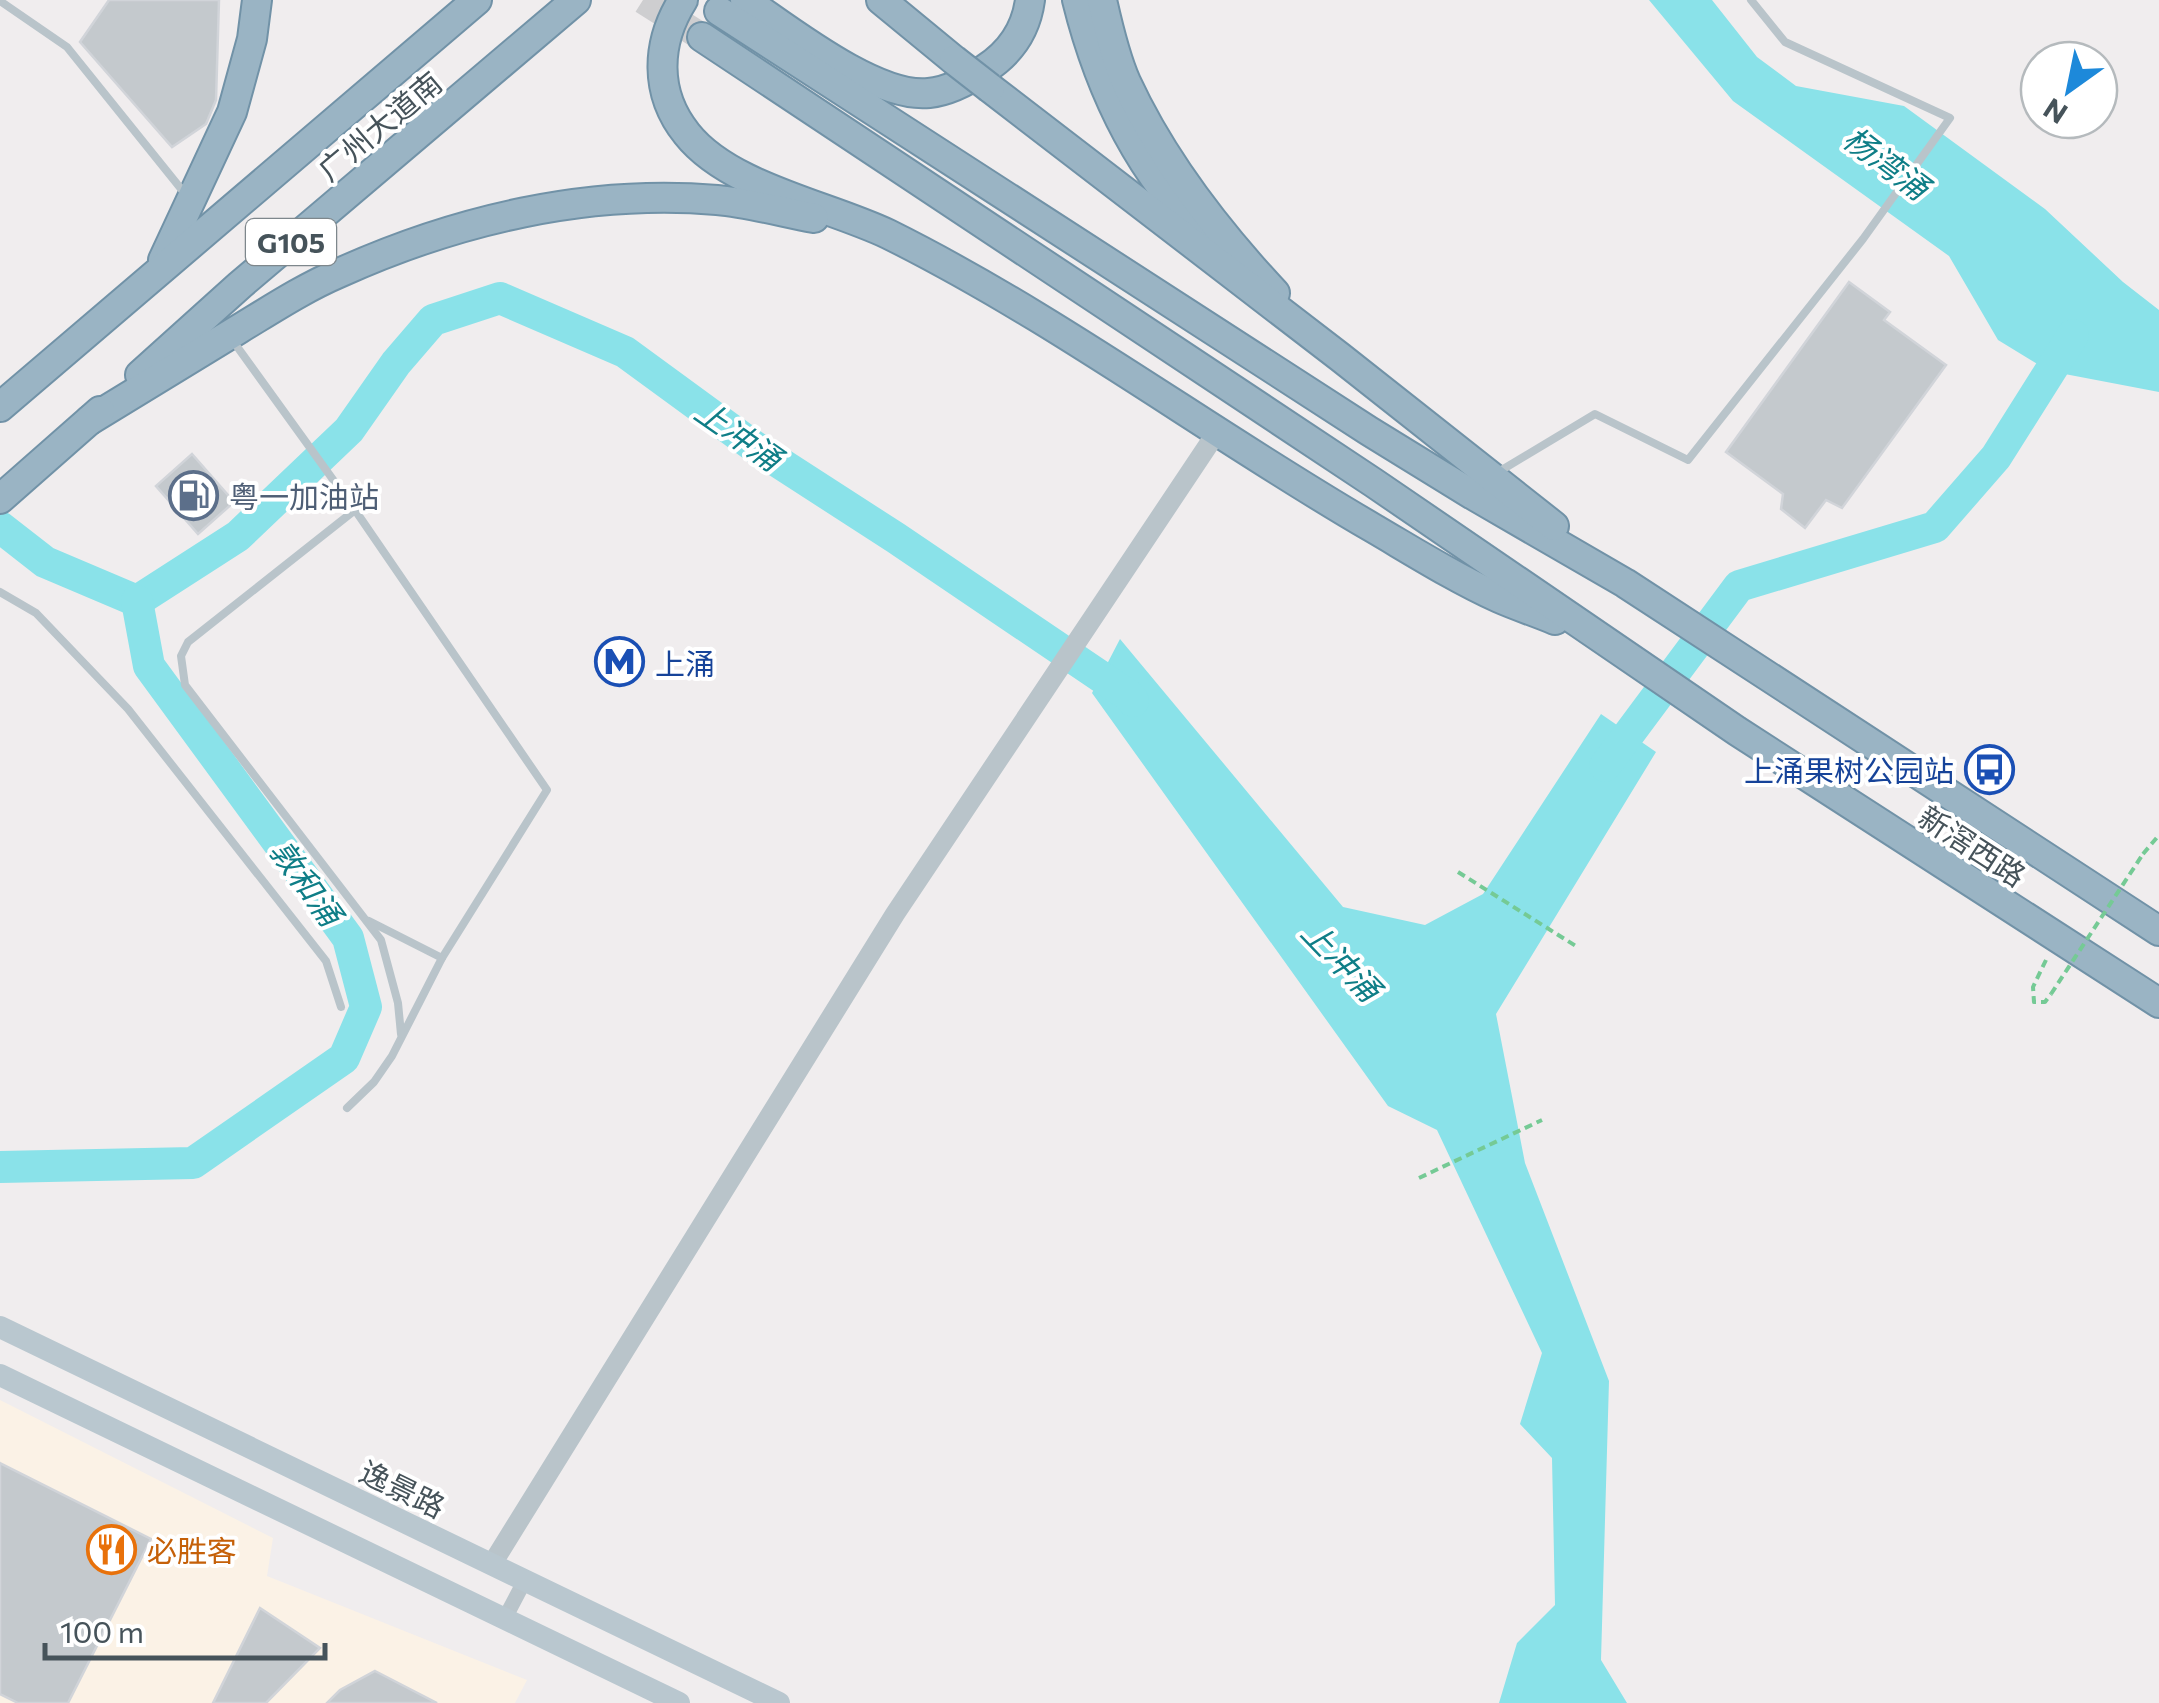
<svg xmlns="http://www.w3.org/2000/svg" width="2159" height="1703" viewBox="0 0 2159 1703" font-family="Commissioner,'Noto Sans SC',sans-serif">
<rect width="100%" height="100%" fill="#f0edee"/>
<!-- commercial -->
<path fill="#fbf2e6" d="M0,1400L273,1538L267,1576L527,1680L515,1703H0Z"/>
<!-- water -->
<g fill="#8ae2e9">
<path d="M1649,0H1712L1757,57L1796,86L1904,106L2045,209L2123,282L2159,310V392L2049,371L1998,340L1949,256L1733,101Z"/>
<path d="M1120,639L1343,907L1425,925L1483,894L1601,714L1656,752L1496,1014L1525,1163L1609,1381L1601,1660L1627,1703H1499L1517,1643L1555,1605L1552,1458L1520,1424L1542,1353L1437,1130L1388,1106L1092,693Z"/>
</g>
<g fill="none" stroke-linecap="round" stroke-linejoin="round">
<!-- river -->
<g stroke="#8ae2e9" stroke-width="32">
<path d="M0,527L45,562L137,601L238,536L349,430L396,363L433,320L500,298L625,352L755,447L896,538L1128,695L1133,701"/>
<path d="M1605,766L1739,586L1935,527L1996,457L2073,335"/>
<path d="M0,1167L193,1163L344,1058L366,1007L348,938L149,666L137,601"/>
</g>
</g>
<!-- building -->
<g fill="#c4c9cd" stroke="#d1d4d9" stroke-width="2.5">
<path d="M109,0H219L216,100L206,124L172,147L80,42Z"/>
<path d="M1849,282L1890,312L1884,320L1946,365L1842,508L1826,500L1805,528L1781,509L1783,494L1726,452Z"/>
<path d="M192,454L234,502L198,534L156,486Z"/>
<path d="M0,1463L151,1539L68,1703H18L0,1694Z"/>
<path d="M260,1608L320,1648L266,1703H213Z"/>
<path d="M375,1671L437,1703H327L340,1690Z"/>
</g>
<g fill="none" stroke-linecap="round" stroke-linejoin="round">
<!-- trunk-tunnel -->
<path stroke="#ceced0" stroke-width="28" stroke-dasharray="28 14" stroke-linecap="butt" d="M643,0L702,37"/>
<defs>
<g id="trunk">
<path d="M683,0C656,43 654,93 687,134C729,187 827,205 888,234C1057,318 1209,433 1373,528C1414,552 1455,578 1499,598C1517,606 1536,612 1555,620"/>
<path d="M745,0C788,29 876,99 929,93C949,91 969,80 985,69C1010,53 1026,30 1030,0"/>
<path d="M881,0L954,60"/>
<path d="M1077,0C1099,89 1138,172 1205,237"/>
<path d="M1102,0C1108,27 1115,57 1126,82C1162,160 1217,231 1275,293"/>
<path d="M719,11L1369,431L1473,495L1625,583L2159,931"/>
<path d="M702,37L1374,483L1737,731L2159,1003"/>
<path d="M990,88L1340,357L1554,526"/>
<path d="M163,260L232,112L252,39L257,0"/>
<path d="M140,375L240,285L576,0"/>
<path d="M0,407L477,0"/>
<path d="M90,420C140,390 189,359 239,329C272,309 304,288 339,273C456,220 587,189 717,200C749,203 782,212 814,218"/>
<path d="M0,499L100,411"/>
</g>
</defs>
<!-- trunk casing -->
<use href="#trunk" stroke="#7192a7" stroke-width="32"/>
<!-- path -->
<g stroke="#75ca95" stroke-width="4" stroke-dasharray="8 5" stroke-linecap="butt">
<path d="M2143,854L2159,835"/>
<path d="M1458,872L1579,948"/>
<path d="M2046,960L2033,987L2034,1002H2045L2051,994"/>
<path d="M1419,1178L1542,1120"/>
</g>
<!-- service -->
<g stroke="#b9c4ca" stroke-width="8">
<path d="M0,1L67,47L186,195"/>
<path d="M233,341L355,510L547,790L442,958L392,1056L374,1082L347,1108"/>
<path d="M1495,474L1595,414L1688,460L1863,239L1950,118L1785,42L1751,0"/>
<path d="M355,510L188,642L181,656L185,685L381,940L398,1003L401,1034"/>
<path d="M0,592L36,613L128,709L326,961L341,1007"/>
<path d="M369,921L442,958"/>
</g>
<!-- minor -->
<path stroke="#b9c4ca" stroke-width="15" d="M505,1618L525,1580"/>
<!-- tertiary -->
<path stroke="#b9c4ca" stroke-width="20" d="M492,1564L895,914L1217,432"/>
<!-- secondary -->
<g stroke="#b9c7cf" stroke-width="22">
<path d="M0,1327L779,1703"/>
<path d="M0,1375L679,1703"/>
</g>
<!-- trunk -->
<use href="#trunk" stroke="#9ab4c4" stroke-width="28"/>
<defs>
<path id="trunk-bridge" d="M954,60L990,88"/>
</defs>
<!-- trunk-bridge casing -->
<use href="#trunk-bridge" stroke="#7192a7" stroke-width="32" stroke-linecap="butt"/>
<!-- path-bridge -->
<path stroke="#75ca95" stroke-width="4" stroke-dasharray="8 5" stroke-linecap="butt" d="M2051,994L2143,854"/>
<!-- trunk-bridge -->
<use href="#trunk-bridge" stroke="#9ab4c4" stroke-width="28"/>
</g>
<!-- icons -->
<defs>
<symbol id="fuel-ring" viewBox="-11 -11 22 22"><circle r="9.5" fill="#fff" stroke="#5c6f8a" stroke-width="1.5"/><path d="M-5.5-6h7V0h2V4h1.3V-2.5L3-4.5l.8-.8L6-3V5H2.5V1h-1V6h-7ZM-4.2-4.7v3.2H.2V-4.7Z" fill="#5c6f8a"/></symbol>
<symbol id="metro-ring" viewBox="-11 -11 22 22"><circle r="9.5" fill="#fff" stroke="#1a4fb4" stroke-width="1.5"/><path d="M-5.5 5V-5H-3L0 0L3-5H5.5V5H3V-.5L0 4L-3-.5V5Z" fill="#1a4fb4"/></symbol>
<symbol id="bus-ring" viewBox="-11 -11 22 22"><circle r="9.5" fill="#fff" stroke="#1a4fb4" stroke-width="1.5"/><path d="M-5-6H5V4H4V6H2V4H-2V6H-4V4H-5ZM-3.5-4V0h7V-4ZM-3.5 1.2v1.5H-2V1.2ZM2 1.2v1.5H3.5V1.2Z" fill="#1a4fb4"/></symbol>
<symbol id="restaurant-ring" viewBox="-11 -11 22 22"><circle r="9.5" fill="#fff" stroke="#e8710a" stroke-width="1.5"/><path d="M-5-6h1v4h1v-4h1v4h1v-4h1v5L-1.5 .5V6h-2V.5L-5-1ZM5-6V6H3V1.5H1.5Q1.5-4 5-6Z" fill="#e8710a"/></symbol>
</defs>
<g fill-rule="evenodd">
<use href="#fuel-ring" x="166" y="468" width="55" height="55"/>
<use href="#metro-ring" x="592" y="634" width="55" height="55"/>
<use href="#bus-ring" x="1962" y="742" width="55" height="55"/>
<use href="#restaurant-ring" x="84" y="1522" width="55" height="55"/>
</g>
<g text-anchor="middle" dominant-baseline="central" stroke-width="8" stroke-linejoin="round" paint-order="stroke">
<!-- shield labels -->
<rect fill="#fff" stroke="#7e878c" stroke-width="2.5" x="246" y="219" width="90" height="46" rx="8"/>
<g font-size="28" font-weight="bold" fill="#46535a">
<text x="291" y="242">G105</text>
</g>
<!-- street labels -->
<g font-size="30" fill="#46535a" stroke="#fff">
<text transform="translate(379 125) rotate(-40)">广州大道南</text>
<text transform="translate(1973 845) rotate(33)">新滘西路</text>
<text transform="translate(403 1488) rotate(26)">逸景路</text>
</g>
<!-- service labels -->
<g font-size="30" fill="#4e5e75" stroke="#fff" text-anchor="start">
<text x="229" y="495">粤一加油站</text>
</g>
<!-- transit labels -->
<g font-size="30" fill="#164399" stroke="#fff" text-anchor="start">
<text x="655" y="662">上涌</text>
<text x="1954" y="769" text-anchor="end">上涌果树公园站</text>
</g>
<!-- food labels -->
<g font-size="30" fill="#c56008" stroke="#fff" text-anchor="start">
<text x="147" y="1549">必胜客</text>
</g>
<!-- water labels -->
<g font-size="32" font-style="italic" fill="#0f7e87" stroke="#fff">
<text transform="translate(1887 162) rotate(37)">杨湾涌</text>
<text transform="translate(739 434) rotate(35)">上冲涌</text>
<text transform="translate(307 882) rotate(54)">敦和涌</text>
<text transform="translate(1342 960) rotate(46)">上冲涌</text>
</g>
</g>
<!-- north arrow -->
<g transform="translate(2069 90) rotate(213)"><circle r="48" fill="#ffffff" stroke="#b5babd" stroke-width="2.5"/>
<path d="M0-8L18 38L0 25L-18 38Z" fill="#1d89da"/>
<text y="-15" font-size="28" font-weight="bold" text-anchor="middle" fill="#46535a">N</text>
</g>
<!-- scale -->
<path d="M45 1643v15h280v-15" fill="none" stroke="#46535a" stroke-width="5"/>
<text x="60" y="1643" font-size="30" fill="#46535a" stroke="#ffffff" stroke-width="8" paint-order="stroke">100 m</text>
</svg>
